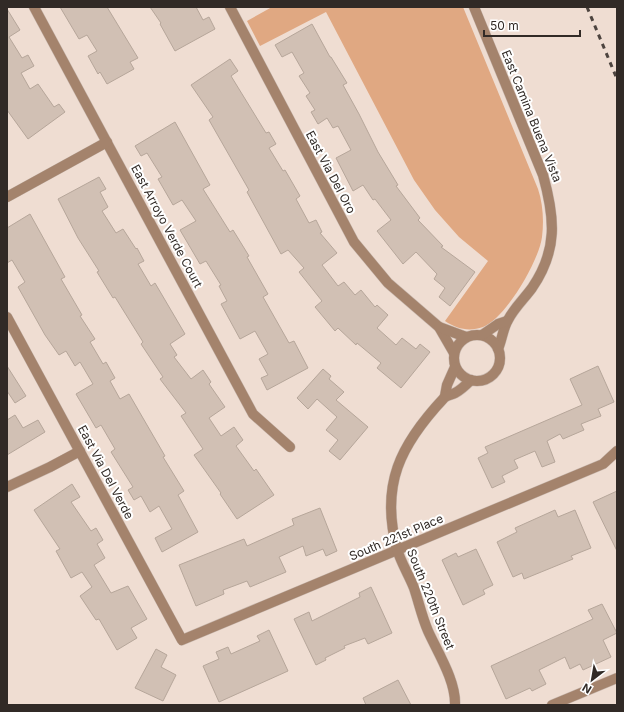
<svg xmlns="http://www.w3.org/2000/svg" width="624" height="712" viewBox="0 0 624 712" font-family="Inter,sans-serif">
<rect width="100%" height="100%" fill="#efddd2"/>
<!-- green -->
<path fill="#e0a882" d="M272,7H463L538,189C543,204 544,221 542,237C539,261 505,319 483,327C469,332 457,329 445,321L488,261L459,237L435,210L414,180L326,12L260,46L247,21Z"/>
<!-- building -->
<g fill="#d1c0b4" stroke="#b6a69a">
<path d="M60,7H107L138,58L130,62L134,69L107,84L100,72L98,74L88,56L97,51L87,35L79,39Z"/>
<path d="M150,7H196L203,20L209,17L215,29L175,51L160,24L161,23Z"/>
<path d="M7,9L20,30L9,37L22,58L28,55L34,66L21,73L30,89L38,84L54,107L59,104L65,112L28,139L7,110Z"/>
<path d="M312,24L330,57H331L347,83L343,85L359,114L378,152L398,185L396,186L420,218L418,220L443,246L441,247L475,272L450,306L439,297L445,288L434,279L437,274L416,252L403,264L377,231L391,220L375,199L373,200L363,185L353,191L336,158L351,150L338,126L333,128L327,118L318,124L311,112L315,110L306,96L310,93L299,76L304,73L292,52L282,57L275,45Z"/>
<path d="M230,59L238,71L231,76L266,133L269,132L276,144L269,148L283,171L285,170L300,196L296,199L309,223L316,220L322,232L320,233L337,253L322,265L338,286L344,282L355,295L361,290L375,307L377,305L388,315L377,328L396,345L402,338L416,349L420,344L430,352L401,388L377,368L381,363L357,343L356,345L338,328L335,331L315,307L322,301L299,272L304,268L288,250L281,254L247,192L249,190L209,120L213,117L191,85Z"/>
<path d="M175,122L210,185L203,189L230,232L233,230L249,256L247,257L268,294L263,297L289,343L294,341L308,368L267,390L261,378L268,375L259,359L268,354L255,331L240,339L221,304L227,301L219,286L221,285L206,261L200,264L180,230L196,221L182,200L173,205L158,179L162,177L147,153L141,156L135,146Z"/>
<path d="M99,177L106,189L100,192L108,207L102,211L116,233L123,229L136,249L137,248L144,261L138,264L151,286L155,283L185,334L170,344L177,355L174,357L191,379L203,370L211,382L209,384L225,407L209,418L221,436L234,427L243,440L236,446L254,471L256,469L274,495L237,519L220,494L221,493L194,455L203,449L181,416L186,413L160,379L163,377L141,344L143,342L115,297L113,298L97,272L99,271L78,238L58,199Z"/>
<path d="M30,214L65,277L61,279L82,315L80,316L95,339L90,342L103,364L106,362L115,378L110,381L120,399L129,394L165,456L163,457L184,491L178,495L198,532L162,552L155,538L172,529L159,506L150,512L141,496L134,500L128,490L133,487L111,452L115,449L101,425L96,428L76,394L93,384L80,362L75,366L66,351L59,355L45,335L18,287L25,282L12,260L7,263V228Z"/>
<path d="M7,366L26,396L15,403L7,391Z"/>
<path d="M598,366L614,402L598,409L601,416L581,424L584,430L563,439L560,434L547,441L555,462L542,467L535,451L514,460L518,468L502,476L505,482L492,488L478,458L488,453L485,447L582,405L570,379Z"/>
<path d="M323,369L331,376L329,379L344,392L336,400L368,427L340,460L329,451L338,440L326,430L337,417L317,399L308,409L297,398Z"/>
<path d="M15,415L23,428L38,420L45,432L7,455V420Z"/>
<path d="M72,484L80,497L71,502L91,531L96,528L103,540L97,544L105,558L94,565L111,593L128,586L147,619L131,628L137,638L117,650L99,619L96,620L80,596L92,587L82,572L71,578L56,551L60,549L34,510Z"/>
<path d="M617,491V551L593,502Z"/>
<path d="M320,508L337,551L326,556L323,549L306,556L303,546L279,557L286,572L250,587L247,581L223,590L224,594L196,606L179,565L244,539L247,546L294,525L292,519Z"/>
<path d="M555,510L558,517L575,510L591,548L571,556L573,559L524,579L522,573L513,577L497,542L517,532L515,528Z"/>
<path d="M476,549L493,585L483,590L485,594L463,605L442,560L456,553L458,557Z"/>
<path d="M371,587L392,633L368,644L365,638L344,646L345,648L325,658L326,660L316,665L294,619L309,612L312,621L360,597L359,593Z"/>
<path d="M602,604L617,633L603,640L611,657L583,670L580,664L570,669L565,657L539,670L546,684L532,691L530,688L506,699L491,666L593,619L588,610Z"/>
<path d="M269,630L288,671L219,702L203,666L219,659L216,652L228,647L231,654L260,641L257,636Z"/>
<path d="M156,649L167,655L161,667L176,675L163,701L135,688Z"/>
<path d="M398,680L411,705H366L363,698Z"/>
</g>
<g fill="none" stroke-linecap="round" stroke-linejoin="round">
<defs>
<g id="minor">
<path d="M34,7L253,414L290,447"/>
<path d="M230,7L354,242L388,283L439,327L454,353"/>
<path d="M474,7L543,175C555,218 558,250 532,288C524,299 514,308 508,320C503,328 502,340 498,349"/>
<path d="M7,197L107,142"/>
<path d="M7,317L182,640L603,464L617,451"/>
<path d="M439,327L466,337"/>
<circle cx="477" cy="358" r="23"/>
<path d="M482,335L498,324L507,321"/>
<path d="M445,396L447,385L455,367"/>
<path d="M7,487L50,467L80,451"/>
<path d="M455,705C456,681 438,653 428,631C422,617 419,603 414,588C409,575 401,563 397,549C380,485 400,445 444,398C447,395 451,395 455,393C461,390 466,385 471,380"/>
<path d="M552,705L617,678"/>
</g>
</defs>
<!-- minor casing -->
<use href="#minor" stroke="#c9b9b0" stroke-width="11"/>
<!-- minor -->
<use href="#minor" stroke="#a4836c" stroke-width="10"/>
<!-- rail -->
<path stroke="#4d443f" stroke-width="3" stroke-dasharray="5 5" stroke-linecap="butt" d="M587,7L617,79"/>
</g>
<g text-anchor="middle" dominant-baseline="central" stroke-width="4" stroke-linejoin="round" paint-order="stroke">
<!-- street labels -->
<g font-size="12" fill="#312a26" stroke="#fff">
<text transform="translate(532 116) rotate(68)">East Camina Buena Vista</text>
<text transform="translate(331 172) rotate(62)">East Via Del Oro</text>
<text transform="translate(167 226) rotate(62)">East Arroyo Verde Court</text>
<text transform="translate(106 472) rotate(62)">East Via Del Verde</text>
<text transform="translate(396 537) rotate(-23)">South 221st Place</text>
<text transform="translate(431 599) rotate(68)">South 220th Street</text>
</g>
</g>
<!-- border -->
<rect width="624" height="712" fill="none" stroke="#312a26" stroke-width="16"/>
<!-- north arrow -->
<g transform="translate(592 680) rotate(211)" stroke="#ffffff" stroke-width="3" paint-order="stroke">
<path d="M0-3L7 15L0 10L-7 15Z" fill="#312a26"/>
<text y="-6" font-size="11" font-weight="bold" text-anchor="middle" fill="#312a26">N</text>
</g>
<!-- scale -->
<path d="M484 30v6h96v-6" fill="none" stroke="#312a26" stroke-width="2"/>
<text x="490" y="30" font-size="12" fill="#312a26" stroke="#ffffff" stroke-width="3" paint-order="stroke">50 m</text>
</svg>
